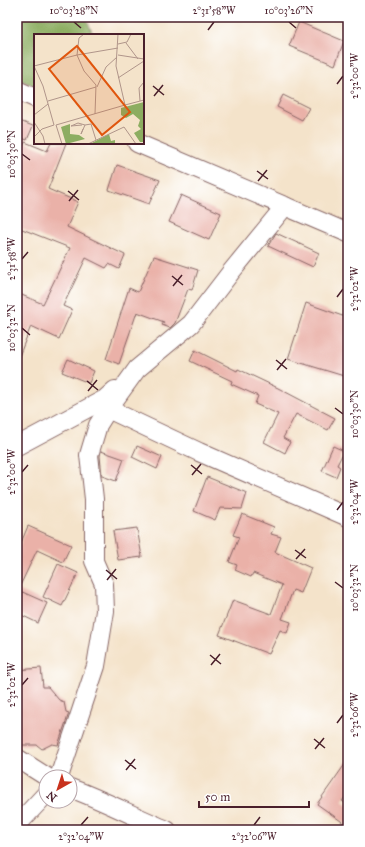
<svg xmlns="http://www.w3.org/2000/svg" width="365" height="847" viewBox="0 0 365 847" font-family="'IM FELL Great Primer',serif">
<rect width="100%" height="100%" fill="#fff"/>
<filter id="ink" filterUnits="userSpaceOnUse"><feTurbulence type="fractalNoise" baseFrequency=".025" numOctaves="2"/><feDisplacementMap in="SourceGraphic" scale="8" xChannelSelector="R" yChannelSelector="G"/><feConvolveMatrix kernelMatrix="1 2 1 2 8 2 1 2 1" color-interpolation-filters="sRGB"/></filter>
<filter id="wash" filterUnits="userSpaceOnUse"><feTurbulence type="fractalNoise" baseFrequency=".012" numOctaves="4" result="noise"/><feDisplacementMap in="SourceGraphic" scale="16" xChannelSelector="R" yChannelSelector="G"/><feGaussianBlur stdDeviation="0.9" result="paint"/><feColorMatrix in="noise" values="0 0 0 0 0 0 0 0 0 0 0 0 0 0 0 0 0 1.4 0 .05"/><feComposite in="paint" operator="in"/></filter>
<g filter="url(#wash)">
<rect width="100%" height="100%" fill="#f4e3ca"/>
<!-- forest -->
<path fill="#8cad61" stroke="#6b6646" d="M17,17H86L93,35H35V86L17,79Z"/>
<g id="blocks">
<!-- building -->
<g fill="#eab1a8">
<path d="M299,22L344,41L335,65L289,46Z"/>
<path d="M283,95L309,108L302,120L277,107Z"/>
<path d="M17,120L33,126L27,140L17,136Z"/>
<path d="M25,142L47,151L51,143H66L48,189L78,202L67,227L125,255L119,269L109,264L106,268L86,258L63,306L72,310L59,339L31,326L18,359L17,293L43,304L70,248L17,227V163Z"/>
<path d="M117,165L160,180L149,204L109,190Z"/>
<path d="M181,195L221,213L209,240L169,222Z"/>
<path d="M276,233L319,253L313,267L268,246Z"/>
<path d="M154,256L198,270L192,290L188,289L175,323L170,328L162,325L164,322L137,312L119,364L106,359L129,288L138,292Z"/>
<path d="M306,303L348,318V363L344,376L288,359Z"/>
<path d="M195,350L237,371L238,369L278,388L335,418L328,430L296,414L283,438L290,442L285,453L264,442L278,414L255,404L258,396L231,384L232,381L190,361Z"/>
<path d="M68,359L94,371L89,383L62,372Z"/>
<path d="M137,446L162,457L157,469L132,457Z"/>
<path d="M333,446L344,451L337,465L340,467L336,477L322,471Z"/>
<path d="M101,451L124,459L116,481L102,476L100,456Z"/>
<path d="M207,477L247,493L242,509L220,508L215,520L194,511Z"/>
<path d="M242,514L274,527L271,534L281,537L275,552L311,568L301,593L293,590L282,619L291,622L287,633L280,630L269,654L219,635L233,600L271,614L282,585L253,573L251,577L235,570L237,565L229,562L239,537L233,535Z"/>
<path d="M28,526L71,545L63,562L37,550L18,590L47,603L38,623L17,613V552Z"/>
<path d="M137,528L142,557L118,560L113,531Z"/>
<path d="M58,564L78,573L62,606L43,597Z"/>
<path d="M41,668L43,687H48L59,700L64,702L66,712L69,713L58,745L52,744L42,749L37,745H20L17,741V670Z"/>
<path d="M348,760V793L342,801L348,805V826L317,804Z"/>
</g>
</g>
</g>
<g filter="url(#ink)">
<use href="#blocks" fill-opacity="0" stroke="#866463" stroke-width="1"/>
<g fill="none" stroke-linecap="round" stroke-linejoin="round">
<defs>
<g id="minor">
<path d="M17,90L35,98"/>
<path d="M137,143L348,233"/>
<path d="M108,409L199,452L348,517"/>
<path d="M17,446L105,399L115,390"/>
<path d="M17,758L47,777"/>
<path d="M59,777L96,666L105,611L104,584L94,561V499L89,455L98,425L108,409L137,369L191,324L231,272L285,206"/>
<path d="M70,788C103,800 135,817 167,830"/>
<path d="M17,825L46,794"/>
</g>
</defs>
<!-- minor casing -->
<use href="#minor" stroke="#866463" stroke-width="20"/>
<!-- minor -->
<use href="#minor" stroke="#fff" stroke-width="18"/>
</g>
</g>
<!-- ticks -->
<path fill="none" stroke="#4a1f2b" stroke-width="1.5" d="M74,22L81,28M289,22L296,28M208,30L214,22M337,84L343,76M153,86L164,95M154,96L163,85M22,154L30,160M257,171L268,179M258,181L267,170M68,191L79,200M69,201L78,190M22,259L28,252M172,276L183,285M173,286L182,275M337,297L343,289M22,328L30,335M276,360L287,369M277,370L286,359M87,381L98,390M88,391L97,380M335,408L343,414M191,465L202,474M22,472L28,465M192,475L201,464M337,510L343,502M295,550L306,558M296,559L305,549M106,570L117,579M107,580L116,569M335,582L343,588M210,655L221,664M211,665L220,654M22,685L28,678M337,723L343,715M314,739L325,748M315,749L324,738M125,760L136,769M126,770L135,759M81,825L88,817M254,825L260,817"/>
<!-- overview -->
<g transform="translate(34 34)">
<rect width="110" height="110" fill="#f4e3ca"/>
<path d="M110,68V108H106L100,99L107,95L104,92L106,86L99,80L92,84L87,81V74ZM36,90V100L45,101L51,105L32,110L27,93ZM75,100L77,107L81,106V110H56Z" fill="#8cad61"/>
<path fill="none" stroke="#b0958a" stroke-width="1" d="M50,0L45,4L43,21L50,37L62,51L61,80M92,9L104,25M84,10L93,8L97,0M84,21L110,25M0,32L43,21L84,14M0,32L9,52L20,91M84,44L110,27M63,53L72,33L83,23M14,67L62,53M106,67L105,54L110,48M91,71L110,66M0,81L14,70M0,88L9,102L11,110M48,91L37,92L44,89L51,91M49,95L47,100L51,91L57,90L62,106M0,103L8,95L20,91M28,110L22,91L91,71L82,32L84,0M54,110L90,93L102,110"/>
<path fill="#e0560e" fill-opacity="0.15" stroke="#e0560e" stroke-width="2" d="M43,12L96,78L68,101L15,35Z"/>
<rect width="110" height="110" fill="none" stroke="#4a1f2b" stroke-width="2"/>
</g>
<!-- margin -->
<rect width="365" height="847" fill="none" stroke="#fff" stroke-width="44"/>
<!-- north arrow -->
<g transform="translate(58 789) rotate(219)"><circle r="19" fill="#ffffff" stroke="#b7a5aa"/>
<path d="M0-3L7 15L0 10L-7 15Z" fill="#c8321e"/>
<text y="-6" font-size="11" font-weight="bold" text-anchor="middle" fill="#4a1f2b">N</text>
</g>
<!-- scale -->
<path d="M199 801v6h110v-6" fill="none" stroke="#4a1f2b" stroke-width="2"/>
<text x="205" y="801" font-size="12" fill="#4a1f2b" stroke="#ffffff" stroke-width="3" paint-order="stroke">50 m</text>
<rect x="22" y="22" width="321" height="803" fill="none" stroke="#4a1f2b" stroke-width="1.5"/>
<g font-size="10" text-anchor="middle" fill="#4a1f2b">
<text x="74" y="14">10°03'28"N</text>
<text x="214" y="14">2°31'58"W</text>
<text x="289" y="14">10°03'26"N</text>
<text transform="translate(354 76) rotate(-90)" y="4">2°32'00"W</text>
<text transform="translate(11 154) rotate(-90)" y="4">10°03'30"N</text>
<text transform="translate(11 259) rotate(-90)" y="4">2°31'58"W</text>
<text transform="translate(354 289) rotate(-90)" y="4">2°32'02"W</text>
<text transform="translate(11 328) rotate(-90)" y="4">10°03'32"N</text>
<text transform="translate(354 414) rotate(-90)" y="4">10°03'30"N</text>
<text transform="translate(11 472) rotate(-90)" y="4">2°32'00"W</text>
<text transform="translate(354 502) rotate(-90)" y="4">2°32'04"W</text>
<text transform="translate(354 588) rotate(-90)" y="4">10°03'32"N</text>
<text transform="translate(11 685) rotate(-90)" y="4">2°32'02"W</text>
<text transform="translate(354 715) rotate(-90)" y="4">2°32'06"W</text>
<text x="81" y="840">2°32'04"W</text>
<text x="254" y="840">2°32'06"W</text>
</g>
</svg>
